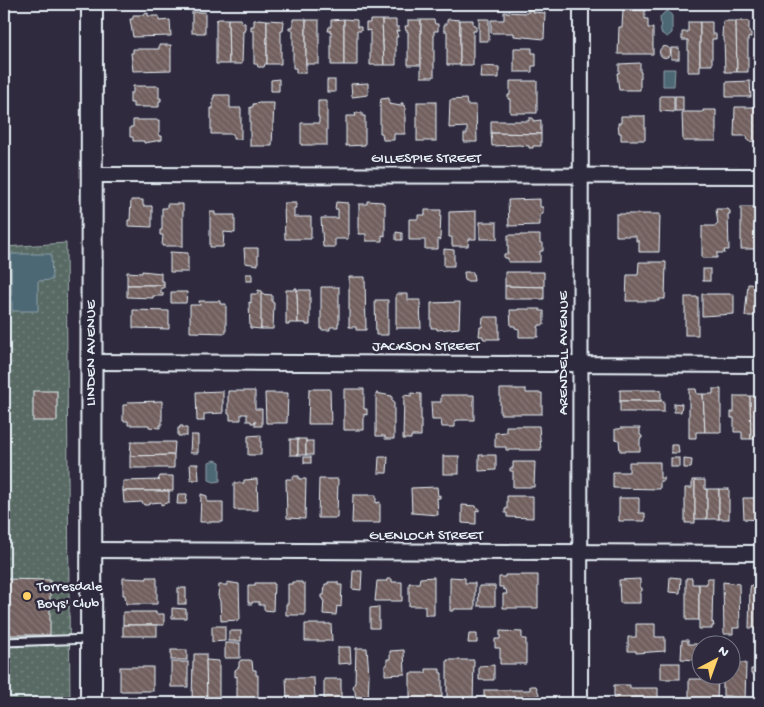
<svg xmlns="http://www.w3.org/2000/svg" width="764" height="707" viewBox="0 0 764 707" font-family="'Gochi Hand',sans-serif">
<defs>
<pattern id="park-dots" width="8" height="8" patternUnits="userSpaceOnUse" patternTransform="scale(1.25)"><rect width="8" height="8" fill="#586b64"/><path d="M2 2h.1M6 6h.1" fill="none" stroke="#70817b" stroke-width="1.8" stroke-linecap="round"/></pattern>
<pattern id="building-back-hatch" width="6" height="6" patternUnits="userSpaceOnUse" patternTransform="scale(1.25)"><rect width="6" height="6" fill="#72605f"/><path d="M-1 5l2 2M0 0l6 6M5-1l2 2" fill="none" stroke="#867777"/></pattern>
</defs>
<rect width="100%" height="100%" fill="#2f2a3d"/>
<filter id="ink" filterUnits="userSpaceOnUse"><feTurbulence type="fractalNoise" baseFrequency=".02" numOctaves="2"/><feDisplacementMap in="SourceGraphic" scale="10" xChannelSelector="R" yChannelSelector="G"/><feConvolveMatrix kernelMatrix="1 2 1 2 8 2 1 2 1" color-interpolation-filters="sRGB"/></filter>
<g filter="url(#ink)">
<!-- park -->
<path fill="url(#park-dots)" stroke="#a0aeae" d="M66,243L70,703H4V247Z"/>
<!-- water -->
<g fill="#4e6875" stroke="#8c9fa9">
<path d="M666,11L669,12L672,16V33L667,37L661,33L660,17Z"/>
<path d="M663,69H675L674,86H663Z"/>
<path d="M11,254H51L52,280L38,281V311H12Z"/>
<path d="M215,460L220,462V481L214,482L209,480V462Z"/>
</g>
<!-- building -->
<g fill="url(#building-back-hatch)" stroke="#e8f1f8">
<path d="M528,9H533V12L545,13L544,39L514,36V33H491V20H504V12L528,13Z"/>
<path d="M623,10H645V19H648V28H653V54H618L619,27H622Z"/>
<rect x="192" y="12" width="13" height="21"/>
<path d="M148,13V16H159V21L170,20L171,36L133,37L130,19H133V15H144V14Z"/>
<path d="M219,19H228L229,64H216V20Z"/>
<path d="M228,19H240L242,23H245V31H243L242,64H229Z"/>
<path d="M258,19L267,20V64H265L264,67H258L257,64H254V31H251V26H254V20H258Z"/>
<path d="M293,19H306V73H296V68H293V30H289V27H293Z"/>
<path d="M344,19V65H331V31H328L329,27H331V20Z"/>
<path d="M344,19L357,20V27H361V31H357V65H344Z"/>
<path d="M449,19L460,20V65H447V31H444V24H447V20Z"/>
<rect x="479" y="19" width="10" height="22"/>
<path d="M267,20L284,21L283,31H281V64H267Z"/>
<rect x="306" y="20" width="13" height="44"/>
<path d="M370,20H382L384,65H370V30L366,31V23H370Z"/>
<path d="M382,20H396V27H399V31H396L398,37H396V65H384Z"/>
<path d="M408,20H421V65H408V31H406L405,26H408Z"/>
<path d="M421,20H434L435,24H438V31H434V77H421Z"/>
<path d="M460,20H473V25H476V31H473V65H460Z"/>
<path d="M723,21H736L737,72H725L724,37H722Z"/>
<path d="M736,21H749V33H751V37L748,38V72H737Z"/>
<path d="M688,22H700V72H688V40H682V32H688Z"/>
<path d="M700,22H712V34H716V39H712V65H700Z"/>
<path d="M159,45H171V70L133,71L131,53H133V49H159Z"/>
<circle cx="665" cy="52" r="5.5"/>
<path d="M514,48H532V53H536V66H532V72H514Z"/>
<rect x="671" y="48" width="8" height="11"/>
<path d="M640,63V72H641V78H640V90H619L617,73H619V64Z"/>
<path d="M481,66L499,67V78H480Z"/>
<path d="M279,79V91H271V80Z"/>
<rect x="327" y="80" width="8" height="12"/>
<path d="M510,81H537V113H510V99H508V95H510Z"/>
<path d="M750,81L751,97H726V82Z"/>
<path d="M368,83V95L352,97L351,84Z"/>
<path d="M133,86H159V98H161V101H159V107H133V103H130V93H133Z"/>
<path d="M214,95H230V108H241V139H233V134H211V108L213,109V98H214Z"/>
<path d="M660,96H674V112L660,111Z"/>
<rect x="675" y="96" width="8" height="15"/>
<path d="M389,98V104L401,106V103H403V106H405V134H394V140H383L382,133H380V105L381,99Z"/>
<path d="M466,99L467,105H476L477,142H464V134H467V127L449,128L450,100Z"/>
<path d="M318,101H327V145H301V123H319V117H318Z"/>
<rect x="417" y="102" width="19" height="39"/>
<path d="M259,103H274L272,146H250V107H253V104Z"/>
<path d="M735,107H760V142L748,141L747,136H734Z"/>
<path d="M703,110H716V141H683L682,112H703Z"/>
<path d="M355,113H362V116H365V145L346,146V116H356Z"/>
<path d="M621,116H645V140H621V133H619L618,123H621Z"/>
<path d="M529,118H533V121L541,120V134L491,133V121H529Z"/>
<path d="M133,120H159V136H162V140L144,143V141H133V137H130V127H133Z"/>
<path d="M491,133L541,134V146H533V148H529V146L519,145L492,146Z"/>
<path d="M540,199V207H543V214L540,215V225L509,226L508,200Z"/>
<path d="M131,200H143V206H152V227L128,226V220H130Z"/>
<path d="M367,201L383,202V204H385V236L382,235V241H366V234H359V204H367Z"/>
<path d="M336,202L348,203V239H335V247H323L321,218H338V209H335Z"/>
<path d="M284,203H296V208H294V217H311V239H285Z"/>
<path d="M167,204H183V246H162L163,235H160V230H162V208H167Z"/>
<rect x="741" y="207" width="19" height="42"/>
<path d="M716,209H728L730,211V214H728L729,250H724L725,253H717V258H702V226H716V224H718Z"/>
<path d="M425,210H441L440,240L438,239V249H425V240H409V219H418V215H425Z"/>
<path d="M476,211V239H469L468,246H452V237H449V212Z"/>
<path d="M210,212H215V215H235V233L224,232L223,247H210Z"/>
<path d="M616,214H660L659,252H639V241H636V236H616Z"/>
<rect x="480" y="222" width="17" height="17"/>
<path d="M396,232L402,233V240H396Z"/>
<path d="M508,235H540V243H543V251H540V262H508V258H504V254H508Z"/>
<path d="M244,248H258V265L245,263Z"/>
<path d="M444,249L454,250V266H444Z"/>
<path d="M170,252L188,253V272H170Z"/>
<path d="M639,262H666L665,299H659V301H626L627,275H638Z"/>
<rect x="703" y="269" width="7" height="12"/>
<path d="M142,271L161,273V281H164V285H127V272L142,273Z"/>
<path d="M464,272H473L474,281H465Z"/>
<path d="M505,272H544V287L505,286Z"/>
<rect x="246" y="274" width="6" height="7"/>
<path d="M349,277H365L366,330H356V327H349Z"/>
<path d="M748,284L760,285V316H745Z"/>
<path d="M127,285H164V288H161V293H163V296H153V298L127,297Z"/>
<path d="M505,286L544,287V299H505Z"/>
<path d="M321,287H339V323H338V327H330V330H321Z"/>
<path d="M295,288H297V290L298,323H289V325H286V290H295Z"/>
<path d="M258,290L262,291L261,329L250,328L249,302L251,303V294H258Z"/>
<path d="M297,290H310V325H306V323H298Z"/>
<path d="M171,292H187L186,303H171Z"/>
<path d="M261,294L272,295V302L274,303L273,329H261Z"/>
<path d="M396,294H408V300H420L421,328H396Z"/>
<path d="M702,294H734V314L702,316Z"/>
<rect x="685" y="297" width="13" height="38"/>
<path d="M375,300H388V335H376Z"/>
<path d="M199,301H220V304H226V333L190,332V305H200Z"/>
<path d="M460,302L459,328L437,330V328H431V303Z"/>
<path d="M518,309H540V311H544V325H539V327H538V337H519V329L515,328V326H511L510,310H518Z"/>
<path d="M133,310L169,311V329L133,328Z"/>
<path d="M483,317H499V339H483V336H479L480,327H482Z"/>
<path d="M309,389H330L331,424H308Z"/>
<path d="M344,389H364V409H367V415L364,414V430H344Z"/>
<path d="M500,389H526V393H542V414H500Z"/>
<path d="M689,389H696L697,394H703L705,432H696V438H689Z"/>
<path d="M713,389H721V432H705L703,394H713Z"/>
<rect x="620" y="390" width="41" height="11"/>
<rect x="33" y="391" width="24" height="30"/>
<path d="M223,391V413L204,414V421H197L196,392Z"/>
<path d="M228,391H255V409H262V426H255V421L254,423H251V421H247V414H241V420H230V414H228Z"/>
<path d="M265,393H288L287,423H266Z"/>
<path d="M376,393L392,396V401H394V439H385V436H376Z"/>
<path d="M411,393L421,394V436H411V439H403L404,395L411,396Z"/>
<path d="M441,395H474V420H458L455,421V427H442L441,420H432L431,402H441Z"/>
<path d="M734,396H750L751,439H742V432H734V418H731V412H734Z"/>
<path d="M750,396H760V439H751Z"/>
<path d="M162,401V425H160V428L149,427V425H128V421H123V405H127L128,402Z"/>
<rect x="620" y="401" width="44" height="11"/>
<path d="M674,403L682,404L681,412H674Z"/>
<path d="M180,426H183V428H187V436H178V428H180Z"/>
<path d="M506,426H539L541,450H506V447H495V433L506,432Z"/>
<path d="M620,428H640V435L642,436V438L640,439V451H620L619,440L615,439V429H620Z"/>
<path d="M191,435H198V453H190Z"/>
<path d="M261,435V455H248V436Z"/>
<rect x="290" y="439" width="8" height="16"/>
<rect x="298" y="439" width="8" height="16"/>
<rect x="306" y="441" width="7" height="14"/>
<path d="M131,442H175L174,455L130,456Z"/>
<path d="M671,445H678L679,453H671Z"/>
<path d="M174,455V468H130V456Z"/>
<path d="M479,455H496V470L479,471Z"/>
<rect x="443" y="456" width="16" height="18"/>
<rect x="304" y="457" width="7" height="6"/>
<path d="M379,457H388L387,473H378Z"/>
<rect x="671" y="458" width="8" height="9"/>
<path d="M684,459L692,460L691,468H684Z"/>
<path d="M513,462H535L534,487H513V471H510V468H513Z"/>
<path d="M629,462H660V478H664V481H660V489L613,488V472H629Z"/>
<path d="M190,464H198L199,480H191Z"/>
<path d="M160,476H173V491H123V481L160,480H158Z"/>
<path d="M293,476H299V479H306L305,519L287,518L286,479H293Z"/>
<path d="M257,479L258,510H234V483H244V480Z"/>
<path d="M319,479H338L337,518H318Z"/>
<path d="M692,480H695V523H685V488H692Z"/>
<path d="M695,480H705V489H707V519H695Z"/>
<path d="M758,486H760V520L744,519L743,498H758Z"/>
<path d="M437,487L438,496L440,495V498H437L438,515L412,513L411,488Z"/>
<rect x="707" y="489" width="12" height="30"/>
<rect x="719" y="489" width="10" height="30"/>
<path d="M123,491H169V502L161,505V502L151,503L148,505H144L142,502L124,503Z"/>
<path d="M178,494H187L186,504H177Z"/>
<path d="M201,494L207,496V502H223V522H200Z"/>
<path d="M353,495H376V503L380,502V523H352Z"/>
<path d="M507,496H533V518L507,517V513H505V509H507Z"/>
<path d="M619,498H639V513H645V521H619Z"/>
<path d="M462,505L476,506L477,508H479V511L476,510V524L462,523Z"/>
<path d="M353,571H362L361,590L352,589Z"/>
<path d="M505,575H538V608H503V594H507L506,590L503,589V587H499V577H505Z"/>
<path d="M147,577H156L157,579V604H126L125,595H123V578L147,579Z"/>
<path d="M434,577V615H425V606H409V583H419L420,578Z"/>
<path d="M450,577L465,578V583H475V609H454V611H450Z"/>
<path d="M670,577L681,578L680,593L669,592Z"/>
<path d="M686,578H692V584H699V620H686Z"/>
<path d="M707,578H713L712,623L713,622L714,626H712V629H699V584H707Z"/>
<path d="M4,579L50,580V635H4Z"/>
<path d="M387,579H392V582H402V601H375L377,581H387Z"/>
<path d="M640,579V588H642V591H640V603H620L619,580Z"/>
<path d="M227,582L239,584L240,620L221,621L220,601L218,596L219,585H227Z"/>
<path d="M292,582H302V584H305V615H286V604H288V584H292Z"/>
<path d="M328,582H338V585H342L341,607L337,606L336,615L323,614L324,599L322,598V595H324L325,584H328Z"/>
<path d="M723,582L739,584L740,628H733V634H724Z"/>
<path d="M758,582H760V628H749L750,589L751,585H758Z"/>
<path d="M255,583H274L273,611L264,610V605H259V602H252V604H249V602H248V585H255Z"/>
<path d="M479,586H495V606H478Z"/>
<rect x="178" y="588" width="8" height="16"/>
<path d="M379,607V628H370V608Z"/>
<path d="M172,608L186,609V618H172Z"/>
<path d="M123,612H156V614H164V625H123Z"/>
<path d="M305,624H331L332,641H305Z"/>
<path d="M636,624H655V637H665V651L636,653V651H628V637H636Z"/>
<rect x="123" y="625" width="34" height="11"/>
<path d="M212,626H225V641L212,642Z"/>
<rect x="229" y="631" width="12" height="10"/>
<path d="M500,631L522,632V639H526V664H500V648H495V639H500Z"/>
<path d="M469,634H477V643H468Z"/>
<path d="M682,640H688V644H697V660L681,659Z"/>
<rect x="225" y="643" width="15" height="15"/>
<path d="M338,647H350L351,663L338,664Z"/>
<path d="M356,648H367L369,675L368,703H356L355,691L353,687L355,682Z"/>
<rect x="171" y="650" width="16" height="10"/>
<path d="M404,650L405,674L385,675V665H387V659H390V651Z"/>
<path d="M194,654H206L207,702H199L192,699L193,661H194Z"/>
<path d="M206,660L219,661V701L207,702Z"/>
<path d="M241,660H250L252,661L253,670H256V675H258V701H255V703H238L237,701V676L235,677V670L239,667V662Z"/>
<path d="M447,660H474L473,703H448L447,701Z"/>
<rect x="171" y="662" width="17" height="25"/>
<rect x="661" y="663" width="19" height="16"/>
<path d="M732,663H746L745,701H731V696H723V674H732Z"/>
<path d="M494,665V680H479V666Z"/>
<rect x="120" y="667" width="33" height="24"/>
<path d="M756,668H760V703H754L756,674H751V669H756Z"/>
<path d="M426,669H440V673H442V703L410,701V673H426Z"/>
<path d="M702,674H718L717,703H704L702,698H689V679H702Z"/>
<path d="M286,678H314L315,699L301,700L300,702H291L290,700H287Z"/>
<path d="M324,679H341V700H338V702H328V700H324Z"/>
<path d="M614,685H630V688H658V703H618V700H614Z"/>
<path d="M530,686H536L539,694L538,703L484,702V690H530Z"/>
</g>
<g fill="none" stroke-linecap="round" stroke-linejoin="round">
<defs>
<path id="lane" d="M4,642L90,639"/>
<g id="street">
<path d="M92,175L760,176"/>
<path d="M91,362L760,365"/>
<path d="M91,550L760,553"/>
<path d="M580,703L581,4"/>
</g>
<g id="secondary">
<path id="s1" d="M91,703L92,4"/>
</g>
</defs>
<!-- lane casing -->
<use href="#lane" stroke="#e8f1f8" stroke-width="11"/>
<!-- street casing -->
<use href="#street" stroke="#e8f1f8" stroke-width="18"/>
<!-- secondary casing -->
<use href="#secondary" stroke="#e8f1f8" stroke-width="24"/>
<!-- lane -->
<use href="#lane" stroke="#2f2a3d" stroke-width="7"/>
<!-- street -->
<use href="#street" stroke="#2f2a3d" stroke-width="14"/>
<!-- secondary -->
<use href="#secondary" stroke="#2f2a3d" stroke-width="20"/>
</g>
</g>
<!-- markers -->
<circle fill="#ffd166" stroke="#2f2a3d" stroke-width="2" cx="27" cy="596" r="5"/>
<g text-anchor="middle" dominant-baseline="central" stroke-width="5" stroke-linejoin="round" paint-order="stroke">
<!-- street labels -->
<g font-size="15" fill="#e8f1f8" stroke="#2f2a3d">
<text x="426" y="159">GILLESPIE STREET</text>
<text x="426" y="347">JACKSON STREET</text>
<text stroke="none"><textPath href="#s1" startOffset="350">LINDEN AVENUE</textPath></text>
<text transform="translate(564 353) rotate(-90)">ARENDELL AVENUE</text>
<text x="426" y="536">GLENLOCH STREET</text>
</g>
<!-- poi labels -->
<g font-size="15" fill="#e8f1f8" stroke="#2f2a3d" text-anchor="start">
<text x="37" y="587">Torresdale<tspan x="37" dy="17">Boys' Club</tspan></text>
</g>
</g>
<!-- margin -->
<rect width="764" height="707" fill="none" stroke="#2f2a3d" stroke-width="20"/>
<rect x="10" y="10" width="744" height="687" fill="none" stroke="#e8f1f8" stroke-width="2" filter="url(#ink)"/>
<!-- north arrow -->
<g transform="translate(716 660) rotate(41)"><circle r="24" fill="#2f2a3d" stroke="#797a88"/>
<path d="M0-4L9 19L0 12L-9 19Z" fill="#ffd166"/>
<text y="-8" font-size="14" font-weight="bold" text-anchor="middle" fill="#e8f1f8">N</text>
</g>
</svg>
